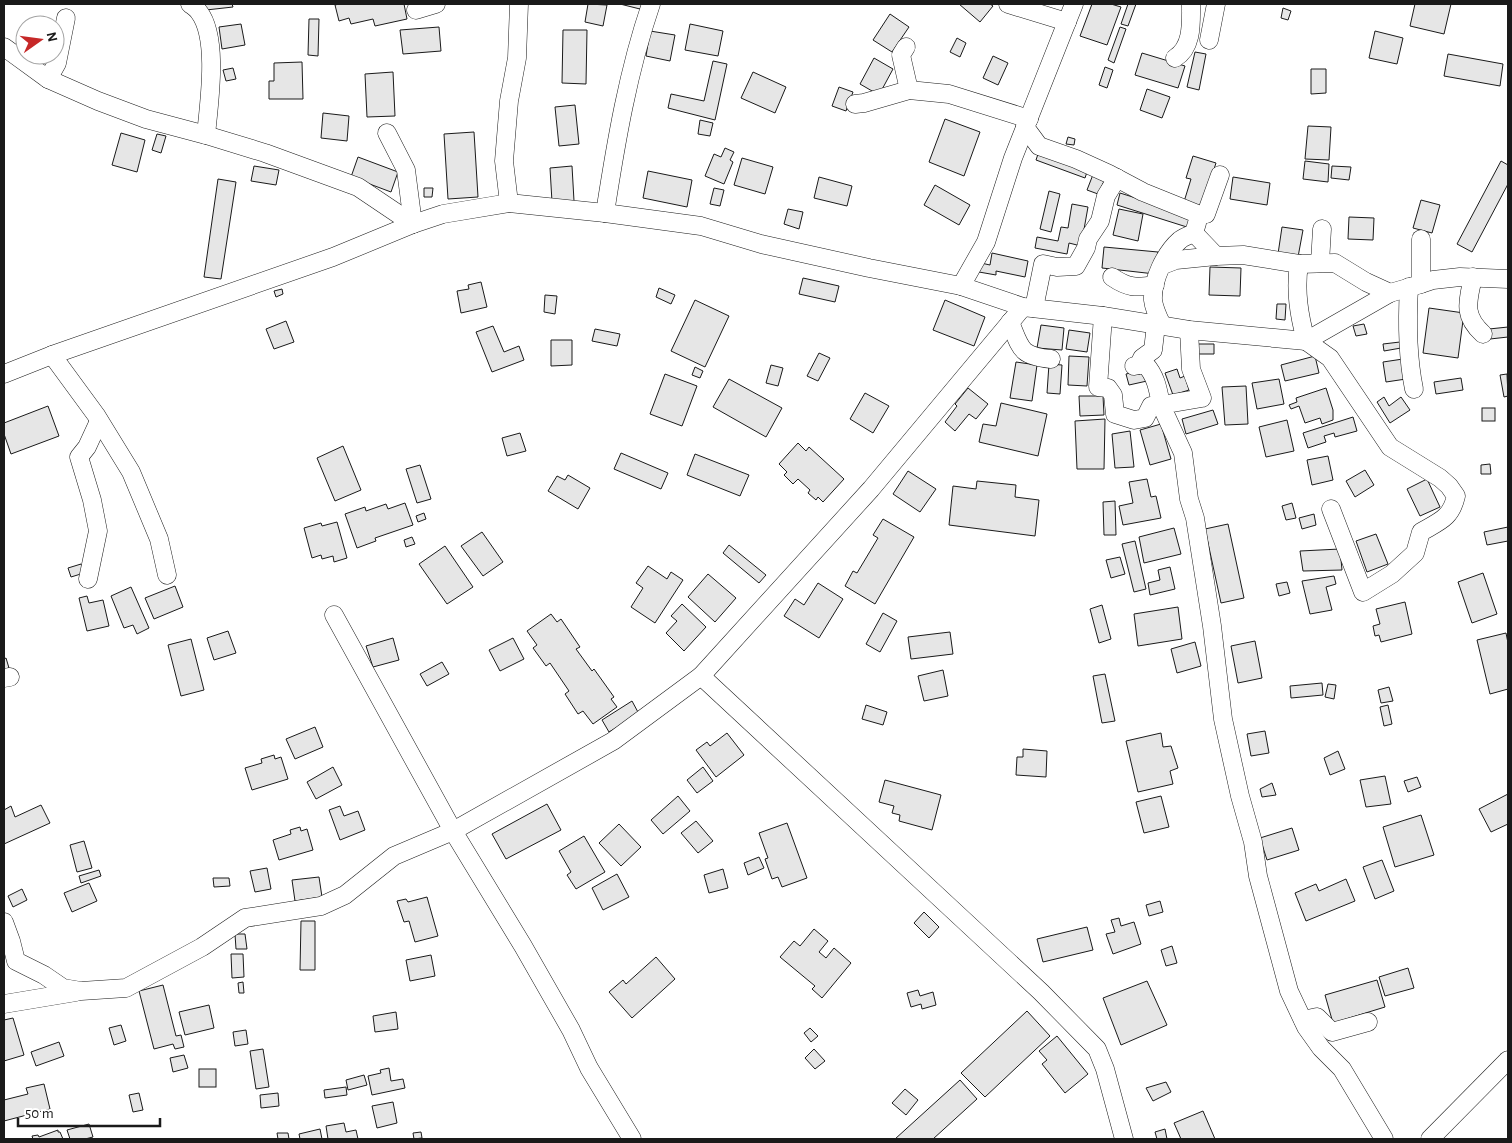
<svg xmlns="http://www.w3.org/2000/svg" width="1512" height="1143" viewBox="0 0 1512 1143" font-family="'Alegreya Sans',sans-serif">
<rect width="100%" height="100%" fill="#fff"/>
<!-- building -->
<g fill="#e6e6e6" stroke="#1a1a1a">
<path d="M205,4H232L233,7L206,10Z"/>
<path d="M339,4H404L407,19L375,26L373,19L351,24L349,18L339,21L335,5Z"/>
<path d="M588,4L607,5L603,26L585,22Z"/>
<path d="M620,4H642L640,9Z"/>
<path d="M959,4H990L993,6L980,22Z"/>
<path d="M1092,4H1111L1121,7L1107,45L1080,36Z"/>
<path d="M1128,4H1136L1128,26L1121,24Z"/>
<path d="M1415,4H1451L1444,34L1410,26Z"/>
<path d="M1283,8L1291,11L1288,20L1281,18Z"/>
<path d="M890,14L909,27L892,52L873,40Z"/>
<path d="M309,19H319L318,56L308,55Z"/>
<path d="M241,24L245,45L222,49L219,27Z"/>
<path d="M690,24L723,31L718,56L685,50Z"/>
<path d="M439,27L441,51L403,54L400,30Z"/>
<path d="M1120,27L1126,29L1114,63L1108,60Z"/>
<path d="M563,30H587L586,84L562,83Z"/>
<path d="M650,31L675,35L670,61L646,56Z"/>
<path d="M1375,31L1403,38L1397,64L1369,58Z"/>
<path d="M957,38L966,43L960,57L950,52Z"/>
<path d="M1195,52L1206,54L1199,90L1187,87Z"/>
<path d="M1142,53L1185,66L1178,88L1135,75Z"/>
<path d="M1448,54L1503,64L1500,86L1444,76Z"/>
<path d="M993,56L1008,63L998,85L983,78Z"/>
<path d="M874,58L893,69L879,95L860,84Z"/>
<path d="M713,61L727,64L715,120L668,108L671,94L704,101Z"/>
<path d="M302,62L303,99H269V81H274V63Z"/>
<path d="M1105,67L1113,70L1107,88L1099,85Z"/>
<path d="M233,68L236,79L226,81L223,70Z"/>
<path d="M1311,69H1326V93L1311,94Z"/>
<path d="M393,72L395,116L367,117L365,74Z"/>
<path d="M753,72L786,87L775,113L741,98Z"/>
<path d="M839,87L853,92L846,111L832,106Z"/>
<path d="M1147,89L1170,97L1162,118L1140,110Z"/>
<path d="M575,105L579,144L559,146L555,107Z"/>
<path d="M323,113L349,116L347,141L321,138Z"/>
<path d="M945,119L980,132L964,176L929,162Z"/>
<path d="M700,120L713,123L710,136L698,134Z"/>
<path d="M1308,126L1331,127L1329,160L1305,159Z"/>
<path d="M474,132L478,197L448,199L444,134Z"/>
<path d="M121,133L145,140L137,172L112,165Z"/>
<path d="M157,134L166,136L161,153L152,150Z"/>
<path d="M1068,137L1075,139L1074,145L1066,144Z"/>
<path d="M725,148L734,152L730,160L733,162L724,184L705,176L714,154L721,157Z"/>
<path d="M1039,151L1088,169L1085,178L1036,160Z"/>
<path d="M1193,156L1216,163L1200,211L1183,205L1191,179L1186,178Z"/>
<path d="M358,157L398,172L391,192L351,177Z"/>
<path d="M742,158L773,167L765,194L734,185Z"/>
<path d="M1305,161L1329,164L1328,182L1303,179Z"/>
<path d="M1501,161L1508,165V184L1472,252L1457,244Z"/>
<path d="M254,166L279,170L276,185L251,181Z"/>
<path d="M572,166L574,201L552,202L550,168Z"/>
<path d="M1332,166L1351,167L1349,180L1331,178Z"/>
<path d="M648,171L692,180L687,207L643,198Z"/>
<path d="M1094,172L1106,177L1098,194L1087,190Z"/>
<path d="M819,177L852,186L847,206L814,198Z"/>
<path d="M1233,177L1270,183L1267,205L1230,199Z"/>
<path d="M218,179L236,182L221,279L204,277Z"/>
<path d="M935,185L970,205L959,225L924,205Z"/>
<path d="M424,188H433L432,197H424Z"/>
<path d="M714,188L724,190L720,206L710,204Z"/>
<path d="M1049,191L1060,194L1051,232L1040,229Z"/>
<path d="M1120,193L1193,216L1190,228L1117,205Z"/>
<path d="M1421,200L1440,205L1432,233L1413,228Z"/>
<path d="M1072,204L1088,207L1081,246L1069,243L1067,254L1035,248L1037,237L1058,241L1061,227L1068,228Z"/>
<path d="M788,209L803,212L799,229L784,224Z"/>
<path d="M1119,209L1143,214L1138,241L1113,235Z"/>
<path d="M1349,217L1374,218L1373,240L1348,239Z"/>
<path d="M1282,227L1303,230L1298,257L1278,254Z"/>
<path d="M1104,247L1158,252L1155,274L1102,268Z"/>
<path d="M992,253L1028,261L1025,277L996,271V275L979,272L981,263L990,265Z"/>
<path d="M1210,267L1241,268L1240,296L1209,295Z"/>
<path d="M803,278L839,286L835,302L799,294Z"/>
<path d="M481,282L487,307L461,313L457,291L469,289L468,285Z"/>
<path d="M659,288L675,295L671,304L656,297Z"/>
<path d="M282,289L283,294L276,297L274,291Z"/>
<path d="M545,295L557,296L555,314L544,312Z"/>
<path d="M695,300L729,316L705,367L671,351Z"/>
<path d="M945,300L985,317L974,346L933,330Z"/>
<path d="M1277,304H1286L1285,320L1276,319Z"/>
<path d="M1429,308L1464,313L1458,358L1423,353Z"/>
<path d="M286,321L294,342L274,349L266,329Z"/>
<path d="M1364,324L1367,334L1356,336L1353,326Z"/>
<path d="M1041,325L1064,328L1062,350L1037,348Z"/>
<path d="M493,326L504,352L519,346L524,360L492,372L476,332Z"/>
<path d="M1508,327V337L1490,339L1489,329Z"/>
<path d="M595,329L620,334L617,346L592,341Z"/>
<path d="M1069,330L1090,333L1087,352L1066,349Z"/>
<path d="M551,340H572V365L551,366Z"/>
<path d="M1400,342L1401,348L1384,351L1383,344Z"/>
<path d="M1197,344H1214V354H1198Z"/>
<path d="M819,353L830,358L818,381L807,376Z"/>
<path d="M1069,356L1089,357L1087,386L1068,385Z"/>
<path d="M1315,356L1319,373L1285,381L1281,365Z"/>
<path d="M1403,359L1406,379L1386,382L1383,362Z"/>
<path d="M1016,362L1037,365L1032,401L1010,398Z"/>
<path d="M1049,364L1062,365L1060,394L1047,393Z"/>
<path d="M771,365L783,368L778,386L766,383Z"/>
<path d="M695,367L703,371L700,378L692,375Z"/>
<path d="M1177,369L1180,378L1185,376L1189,390L1173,395L1165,373Z"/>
<path d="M1144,370L1147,381L1129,385L1126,374Z"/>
<path d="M665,374L697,386L682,426L650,414Z"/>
<path d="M1507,374L1508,396L1504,397L1500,375Z"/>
<path d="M1461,378L1463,390L1436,394L1434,382Z"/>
<path d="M729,379L782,408L766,437L713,407Z"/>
<path d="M1279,379L1284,404L1257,409L1252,383Z"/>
<path d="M1246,386L1248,424L1225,425L1222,387Z"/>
<path d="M968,388L988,404L976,419L969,414L955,431L945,422L957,406L955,404Z"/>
<path d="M1326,388L1333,410V420L1322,424L1320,418L1305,423L1299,406L1291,409L1289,405L1297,402L1296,398Z"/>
<path d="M865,393L889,406L873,433L850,419Z"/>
<path d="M1079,396H1103L1104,415L1080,416Z"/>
<path d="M1384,397L1389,406L1401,397L1410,410L1390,423L1377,402Z"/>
<path d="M1001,403L1047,414L1038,456L979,442L983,424L996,426Z"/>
<path d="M48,406L59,436L11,454L4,434V423Z"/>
<rect x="1482" y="408" width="13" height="13"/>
<path d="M1213,410L1218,424L1186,434L1182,419Z"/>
<path d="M1353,417L1357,431L1335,437L1334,433L1324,436L1326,442L1308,448L1303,433Z"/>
<path d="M1105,419L1104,469H1077L1075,421Z"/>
<path d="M1287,420L1294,451L1266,457L1259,427Z"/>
<path d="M1161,424L1171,459L1150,465L1140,430Z"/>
<path d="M1130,431L1134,467L1115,468L1112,434Z"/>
<path d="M520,433L526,451L507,456L502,438Z"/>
<path d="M798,443L806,451L809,447L844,479L823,502L818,497L816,500L808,493L810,490L798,479L793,484L784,475L787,472L779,464Z"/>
<path d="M343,446L361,490L335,501L317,458Z"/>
<path d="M621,453L668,473L661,489L614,469Z"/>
<path d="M695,454L749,475L740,496L687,475Z"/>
<path d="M1328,456L1333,480L1312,485L1307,460Z"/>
<path d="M1490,464L1491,474H1481V465Z"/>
<path d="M420,465L431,499L417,503L406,469Z"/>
<path d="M1365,470L1374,485L1355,497L1346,481Z"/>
<path d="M908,471L936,489L920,512L893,494Z"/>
<path d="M568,475L590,488L578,509L548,491L557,476L565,480Z"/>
<path d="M1147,479L1151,497L1156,496L1161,518L1123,525L1119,506L1133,503L1129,482Z"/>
<path d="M1427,479L1440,507L1420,516L1407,489Z"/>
<path d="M977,481L1016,485L1015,497L1039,500L1035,536L949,525L953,486L976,489Z"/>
<path d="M1115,501L1116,535H1104L1103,502Z"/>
<path d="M405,503L413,525L375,538L376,541L357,548L345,514L365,507L366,511L386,504L388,509Z"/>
<path d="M1292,503L1296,518L1286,520L1282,506Z"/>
<path d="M424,513L426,519L418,522L416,516Z"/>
<path d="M1314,514L1316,525L1302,529L1299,518Z"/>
<path d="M883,519L914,537L875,604L845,586L853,571L857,573L878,538L873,535Z"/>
<path d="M337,522L347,558L334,562L333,556L322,559L321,555L312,558L304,528L321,523L322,526Z"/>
<path d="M1228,524L1244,598L1221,603L1205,529Z"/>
<path d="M1508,527V541L1487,545L1484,532Z"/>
<path d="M1174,528L1181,554L1144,563L1139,537Z"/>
<path d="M482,532L503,562L483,576L461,546Z"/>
<path d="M1376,534L1388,564L1367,572L1356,541Z"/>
<path d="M412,537L415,544L406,547L404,540Z"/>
<path d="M1135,541L1146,589L1134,592L1122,544Z"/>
<path d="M729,545L766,575L759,583L723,553Z"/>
<path d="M445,546L473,587L447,604L419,564Z"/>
<path d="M1340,549L1342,570L1303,571L1300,551Z"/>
<path d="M1120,557L1125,574L1111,578L1106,560Z"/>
<path d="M81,564L84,573L71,577L68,568Z"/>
<path d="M648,566L667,579L671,572L683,580L655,623L631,607L643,588L636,583Z"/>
<path d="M1170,567L1175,589L1150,595L1148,583L1160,580L1158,570Z"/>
<path d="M1483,573L1497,614L1472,623L1458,582Z"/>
<path d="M708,574L736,598L715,622L688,597Z"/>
<path d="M1334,576L1336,584L1326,587L1332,610L1310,614L1302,581Z"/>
<path d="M1287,582L1290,593L1279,596L1276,584Z"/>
<path d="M818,583L843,599L819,638L784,616L795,599L804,605Z"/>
<path d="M175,586L183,607L154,619L145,598Z"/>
<path d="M131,587L149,628L137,634L133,625L124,628L111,596Z"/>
<path d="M87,596L89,603L103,600L109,626L87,631L79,598Z"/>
<path d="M1405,602L1412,634L1381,642L1379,635L1375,636L1373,626L1380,624L1376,609Z"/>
<path d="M682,604L706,627L684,651L666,633L677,621L671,616Z"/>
<path d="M1102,605L1111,639L1099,643L1090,609Z"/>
<path d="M1178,607L1182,639L1138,646L1134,614Z"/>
<path d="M883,613L897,621L880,652L866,644Z"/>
<path d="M551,614L557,622L561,619L580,647L576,649L592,671L594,669L614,697L611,699L617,707L593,724L583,711L578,714L565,694L569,691L550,663L546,666L533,648L537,645L527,631Z"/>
<path d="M228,631L236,653L214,660L207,638Z"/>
<path d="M950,632L953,654L911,659L908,637Z"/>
<path d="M1506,633L1508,643V689L1490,694L1477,640Z"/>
<path d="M393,638L399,660L373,667L366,646Z"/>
<path d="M513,638L524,659L500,671L489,650Z"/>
<path d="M191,639L204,690L181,696L168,645Z"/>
<path d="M1255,641L1262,678L1238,683L1231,646Z"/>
<path d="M1195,642L1201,666L1177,673L1171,649Z"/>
<path d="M6,658L9,668L4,669V659Z"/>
<path d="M442,662L449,674L427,686L420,674Z"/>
<path d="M943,670L948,696L924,701L918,676Z"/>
<path d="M1105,674L1115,721L1102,723L1093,676Z"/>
<path d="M1322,683L1323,695L1291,698L1290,686Z"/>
<path d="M1328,684L1336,685L1334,699L1325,697Z"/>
<path d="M1389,687L1393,701L1381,703L1378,690Z"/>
<path d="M632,701L639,714L609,732L602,720Z"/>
<path d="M866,705L887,712L883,725L862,719Z"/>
<path d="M1388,705L1392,724L1384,726L1380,707Z"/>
<path d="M315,727L323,747L295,759L286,739Z"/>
<path d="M1265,731L1269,753L1251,756L1247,734Z"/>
<path d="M727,733L744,755L716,777L696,750L707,742L710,746Z"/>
<path d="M1161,733L1163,747L1171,746L1178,768L1170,771L1173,784L1138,792L1126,741Z"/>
<path d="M1023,749L1047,751L1046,777L1016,775L1017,757H1023Z"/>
<path d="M1338,751L1345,769L1330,775L1324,758Z"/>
<path d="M274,755L275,759L281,757L288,779L252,790L245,768L262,763L261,759Z"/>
<path d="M333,767L342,785L316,799L307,782Z"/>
<path d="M703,767L713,781L697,793L687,780Z"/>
<path d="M1385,776L1391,804L1366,807L1360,780Z"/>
<path d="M1417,777L1421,787L1408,792L1404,781Z"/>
<path d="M885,780L941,795L932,830L899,821L900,815L892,813L894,806L879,802Z"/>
<path d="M1272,783L1276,795L1262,797L1260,789Z"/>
<path d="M1508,794V824L1491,832L1479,809Z"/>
<path d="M678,796L690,811L663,834L651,820Z"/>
<path d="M1161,796L1169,827L1144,833L1136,802Z"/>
<path d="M547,804L561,830L506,859L492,834Z"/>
<path d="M41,805L50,823L4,844V810L11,806L15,817Z"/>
<path d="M340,806L344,816L358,811L365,830L340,840L329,810Z"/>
<path d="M1421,815L1434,855L1395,867L1383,827Z"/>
<path d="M696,821L713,841L698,853L681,833Z"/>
<path d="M787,823L807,878L782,887L778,877L772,879L765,859L768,858L759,833Z"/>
<path d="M619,824L641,847L621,866L599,843Z"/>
<path d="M300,827L301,831L307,829L313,850L279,860L273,840L291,834L290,830Z"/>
<path d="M1292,828L1299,850L1267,860L1260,838Z"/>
<path d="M584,836L605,872L576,889L567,875L571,872L559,851Z"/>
<path d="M84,841L92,868L77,872L70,845Z"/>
<path d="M759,857L764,868L748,875L744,863Z"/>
<path d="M1382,860L1394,891L1375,899L1363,867Z"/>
<path d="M267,868L271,889L255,892L250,871Z"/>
<path d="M723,869L728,888L709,893L704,875Z"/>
<path d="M99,870L101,876L81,883L79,876Z"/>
<path d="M617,874L629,897L603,910L592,888Z"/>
<path d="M319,877L322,897L295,901L292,880Z"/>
<path d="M213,878H229L230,886L214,887Z"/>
<path d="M1346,879L1355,901L1306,921L1295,893L1316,884L1319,891Z"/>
<path d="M89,883L97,901L72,912L64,893Z"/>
<path d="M22,889L27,900L13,907L8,896Z"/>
<path d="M427,897L438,936L415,942L409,921L404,922L397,901L406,899L408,902Z"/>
<path d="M1160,901L1163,912L1149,916L1146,905Z"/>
<path d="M924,912L939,927L929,938L914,923Z"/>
<path d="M1119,918L1121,926L1134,922L1141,944L1113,954L1106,934L1115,932L1111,920Z"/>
<path d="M301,921H315V970H300Z"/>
<path d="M1087,927L1093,950L1043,962L1037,939Z"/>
<path d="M814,929L828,941L819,952L826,958L834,948L851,963L822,998L812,989L815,986L780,957L794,941L800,946Z"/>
<path d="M235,934H245L247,949H236Z"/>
<path d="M1172,946L1177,963L1166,966L1161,950Z"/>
<path d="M231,954H243L244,977L232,978Z"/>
<path d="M431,955L435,976L410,981L406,960Z"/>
<path d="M656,957L675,979L632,1018L609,992L623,980L626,984Z"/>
<path d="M1408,968L1414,988L1385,996L1379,977Z"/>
<path d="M1377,980L1385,1007L1333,1023L1325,995Z"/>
<path d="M1147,981L1167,1025L1121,1045L1103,998Z"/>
<path d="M243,982L244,993H239L238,983Z"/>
<path d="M163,985L176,1036L181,1035L184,1047L175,1049L173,1044L154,1049L139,991Z"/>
<path d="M918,990L920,996L933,992L936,1005L922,1009L921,1004L911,1007L907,993Z"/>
<path d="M209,1005L214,1028L185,1035L179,1012Z"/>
<path d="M1027,1011L1050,1036L985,1097L961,1073Z"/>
<path d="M396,1012L398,1029L375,1032L373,1016Z"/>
<path d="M13,1018L24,1055L4,1061V1020Z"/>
<path d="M121,1025L126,1041L114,1045L109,1028Z"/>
<path d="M810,1028L818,1036L811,1042L804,1033Z"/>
<path d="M246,1030L248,1044L235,1046L233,1032Z"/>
<path d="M1057,1036L1088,1074L1065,1093L1042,1064L1047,1060L1039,1051Z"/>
<path d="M59,1042L64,1056L36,1066L31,1052Z"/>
<path d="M263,1049L269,1087L256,1089L250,1051Z"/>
<path d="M814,1049L825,1061L815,1069L805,1058Z"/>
<path d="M184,1055L188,1068L173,1072L170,1058Z"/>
<path d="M389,1068L391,1081L403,1079L405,1088L372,1095L368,1076L381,1073L380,1070Z"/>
<rect x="199" y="1069" width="17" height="18"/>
<path d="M364,1075L367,1085L348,1090L346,1080Z"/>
<path d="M960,1080L977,1099L933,1139H895Z"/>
<path d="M1166,1082L1171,1092L1153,1101L1146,1088Z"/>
<path d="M44,1084L50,1109L4,1121V1100L28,1094L26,1088Z"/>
<path d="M346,1087L347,1095L325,1098L324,1090Z"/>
<path d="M905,1089L918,1100L906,1115L892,1103Z"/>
<path d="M139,1093L143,1110L133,1112L129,1095Z"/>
<path d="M278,1093L279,1106L261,1108L260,1095Z"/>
<path d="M393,1102L397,1123L377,1128L372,1106Z"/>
<path d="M1203,1111L1215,1139H1181L1174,1123Z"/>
<path d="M344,1123L346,1132L356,1130L358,1139H328L326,1126Z"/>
<path d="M89,1124L93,1137L85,1139H70L67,1130Z"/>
<path d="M320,1129L322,1139H300L299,1134Z"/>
<path d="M1165,1129L1167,1139H1157L1155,1132Z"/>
<path d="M58,1130V1132H60L63,1139H31H33L32,1136L38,1135L39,1137Z"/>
<path d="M421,1132L422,1138L414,1139L413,1133Z"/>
<path d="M277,1133H288L289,1139H278Z"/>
</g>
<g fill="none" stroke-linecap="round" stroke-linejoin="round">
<defs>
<g id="minor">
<path d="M190,4C193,6 197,9 199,12C219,38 209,103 206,135"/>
<path d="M1008,4L1067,22"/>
<path d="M416,10L436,4"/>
<path d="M1209,40L1216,4"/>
<path d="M4,47L48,79L98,101L146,119L206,135L265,153L358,187L413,224"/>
<path d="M906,47L901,55L909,90"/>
<path d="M1175,58C1193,47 1191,22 1191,4"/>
<path d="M48,79L57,63L66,18"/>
<path d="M855,104L864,103L909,90L949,94L1029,119"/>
<path d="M1025,127L1039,146L1076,159L1109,174L1143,192L1200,215L1206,214L1220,175"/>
<path d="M387,133L406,170L413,224"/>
<path d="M509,203L504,161L509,101L517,58L519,4"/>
<path d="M605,213C616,142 628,71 651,4"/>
<path d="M1194,233L1216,256L1243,255L1299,264L1335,263L1366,282L1390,293"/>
<path d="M1320,263L1322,229"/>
<path d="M1299,264C1295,291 1299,315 1306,341L1330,358L1390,447L1440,478L1449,486L1456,496C1451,518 1440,521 1421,532L1415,553L1392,574L1363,592L1331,509"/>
<path d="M1163,265L1176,260L1216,256"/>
<path d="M1112,277C1128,288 1136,288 1155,285"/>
<path d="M1473,277C1468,301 1462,315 1483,334"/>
<path d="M1421,284V239"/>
<path d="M961,286L986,242L1013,158L1074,4"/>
<path d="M1409,287C1407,322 1407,355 1414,389"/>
<path d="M1023,307L871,489L701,676L1041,992L1097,1049L1105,1069L1124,1139"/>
<path d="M1034,308L1043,264L1057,267L1076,266L1086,248L1088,239L1100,221L1106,196L1117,178"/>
<path d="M1103,316L1098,387L1108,388L1113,395L1115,414L1134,420L1145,418L1151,406L1161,405C1158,389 1156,376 1145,364L1139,365"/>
<path d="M1010,322C1021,349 1020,356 1051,359"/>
<path d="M1162,325C1158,317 1154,309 1153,300C1152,280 1165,253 1180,240C1184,237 1189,235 1194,233L1197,223"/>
<path d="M1189,330L1191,369L1202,398L1161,405L1183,453L1189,499L1195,518L1212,626L1223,719L1240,796L1253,842L1258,876L1289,991L1306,1027L1321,1048L1342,1069L1384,1139"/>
<path d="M52,355L96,415L131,472L159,539L167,575"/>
<path d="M1134,366L1139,365L1142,358L1153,350L1156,325"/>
<path d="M4,374L52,355L333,257L413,224L443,214L509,203L605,213L701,226L761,244L869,268L961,286L1023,307L1103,316L1189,330L1306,341L1390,293L1421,284L1433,280L1460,277L1508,279"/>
<path d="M88,579L98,531L92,500L79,457L87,447L99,421"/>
<path d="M334,615L453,831L523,946L571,1030L589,1068L632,1139"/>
<path d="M4,678L10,677"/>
<path d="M4,922L11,941L16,961L44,975L63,988L81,991L126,988L202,947L245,918L321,906L345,895L394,856L453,831L613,741L701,676"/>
<path d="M4,1004L76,992"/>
<path d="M1303,1020L1317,1017L1332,1032L1368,1022"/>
<path d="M1430,1139L1508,1060"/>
</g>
</defs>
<!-- minor casing -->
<use href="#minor" stroke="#1a1a1a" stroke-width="19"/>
<!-- minor -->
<use href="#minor" stroke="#fff" stroke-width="18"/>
</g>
<!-- border -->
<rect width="1512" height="1143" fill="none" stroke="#1a1a1a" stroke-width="10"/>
<!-- north arrow -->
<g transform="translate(40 40) rotate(76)"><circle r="24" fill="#ffffff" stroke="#a3a3a3"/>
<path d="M0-4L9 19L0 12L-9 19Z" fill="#c62828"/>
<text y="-8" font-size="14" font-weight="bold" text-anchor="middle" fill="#1a1a1a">N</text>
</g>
<!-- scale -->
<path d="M18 1118v8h142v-8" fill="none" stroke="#1a1a1a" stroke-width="2.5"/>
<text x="25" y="1118" font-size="15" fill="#1a1a1a" stroke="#ffffff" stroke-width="4" paint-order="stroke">50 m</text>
</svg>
